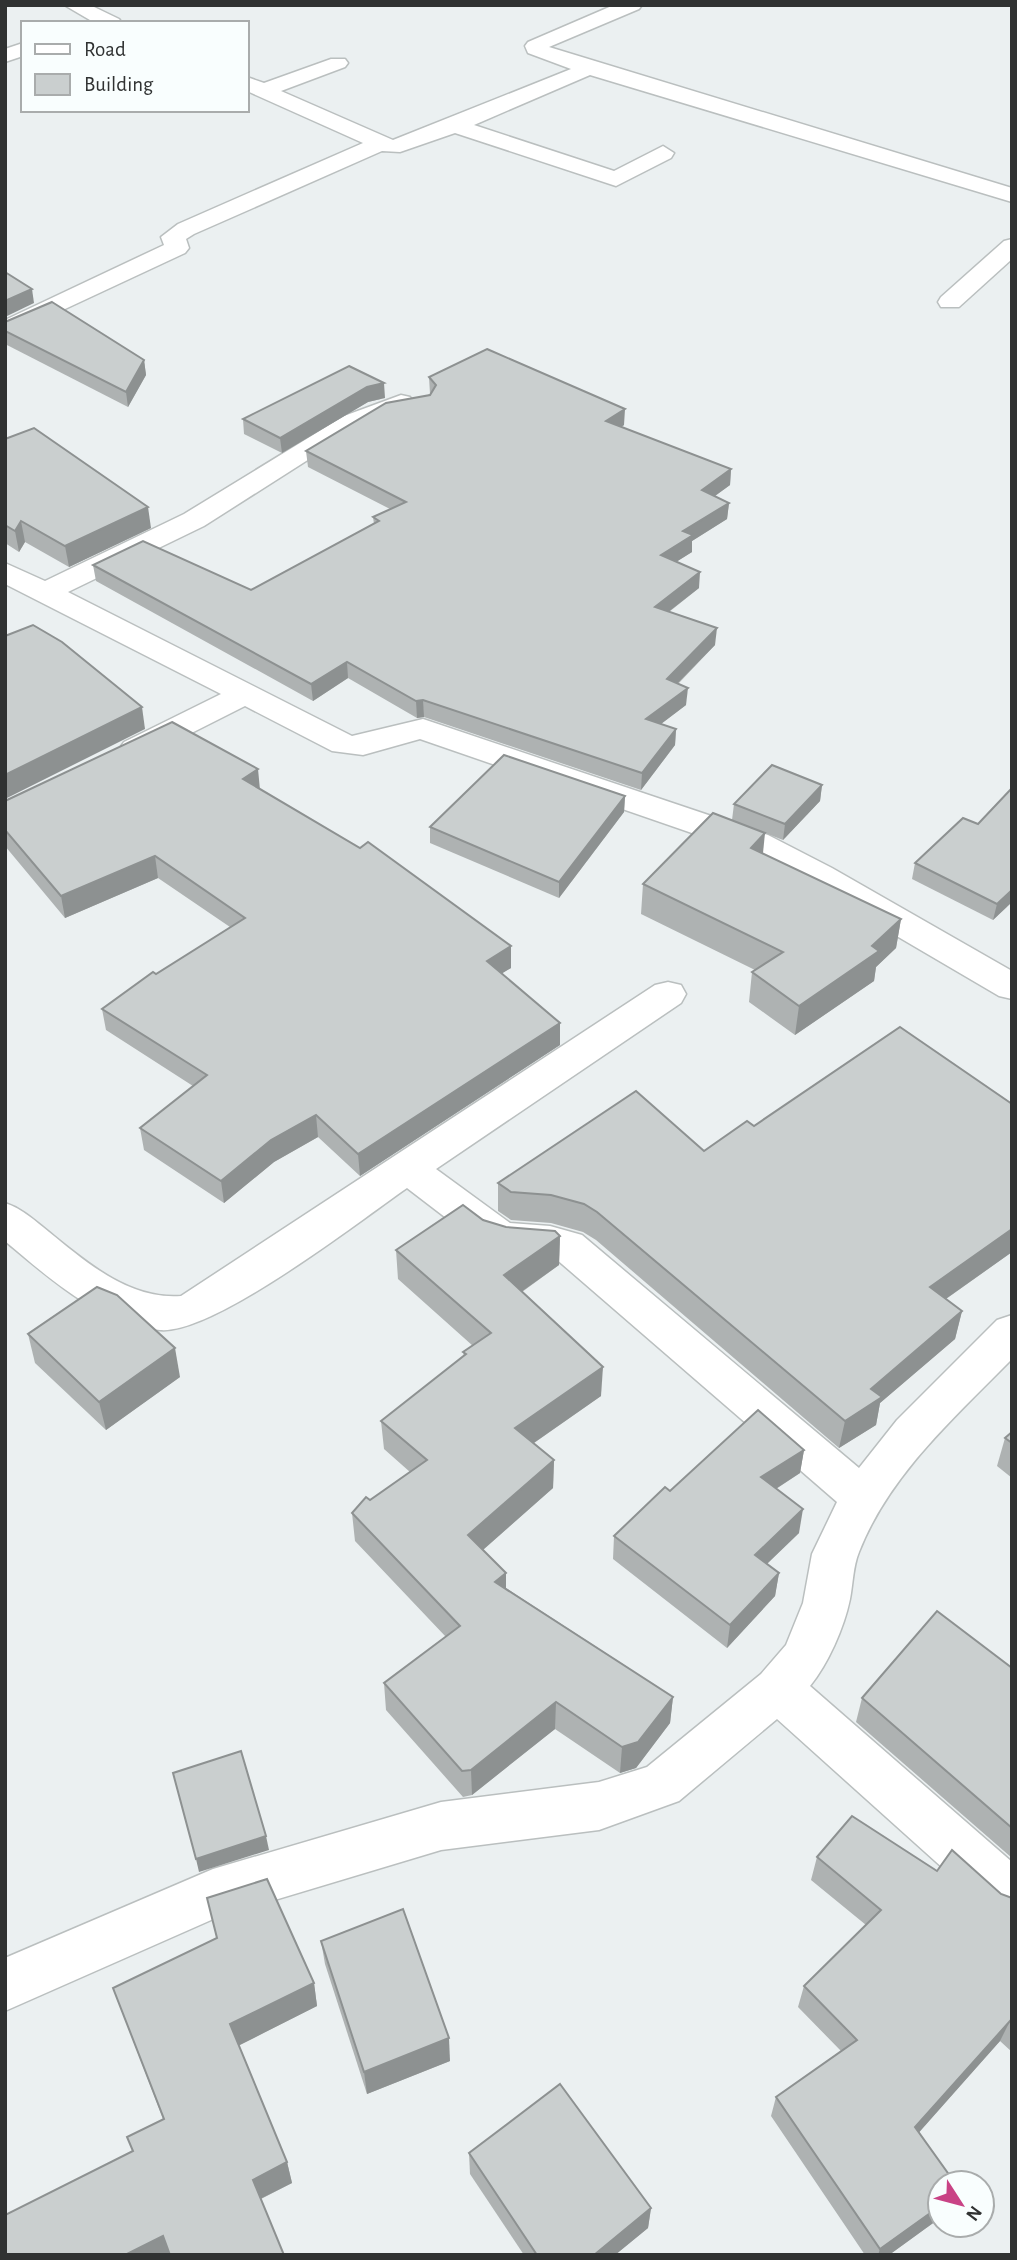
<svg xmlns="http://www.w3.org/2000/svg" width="1017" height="2260" viewBox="0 0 1017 2260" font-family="'Alegreya Sans',sans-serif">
<rect width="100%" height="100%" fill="#ebf0f1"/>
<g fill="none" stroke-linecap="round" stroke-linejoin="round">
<defs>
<g id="street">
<path d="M90,5L119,19L122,23H95L66,6Z"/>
<path d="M614,5H642L639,9L549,47L1012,188V202L590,75L474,125L614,171L663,146L674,153L671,158L616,186L455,133L400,152L382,151L194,234L186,239L189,248L185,253L5,337V320L164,245L161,237L178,224L363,143L247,91V77L264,83L331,59H345L348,63L345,67L281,91L393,140L571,69L528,53L525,46L528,42Z"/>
<path d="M23,43V56L5,62V49Z"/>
<path d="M1012,239V259L959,307H941L938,302L941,297L1004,241Z"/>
<path d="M401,395L410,397L414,403L410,409L339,440L204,526L68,592L352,736L423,719L768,835L832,868L1012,971V999L999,996L808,884L744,851L420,739L363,755L332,751L245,706L146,756L135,759L124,756L119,749L124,742L221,694L5,584V563L45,581L184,514L344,416Z"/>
<path d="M668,982L681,985L686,994L681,1003L436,1169L510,1223L550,1226L582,1235L859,1468L897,1420L997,1320L1012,1315V1359C955,1417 889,1475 859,1552C853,1566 853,1584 850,1599C844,1628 828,1664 810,1686L1012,1862V1921L994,1914L777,1719L679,1801L599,1830L441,1850L218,1917L5,2011V1958L213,1869L441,1802L599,1782L647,1767L761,1674L786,1645L803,1603L812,1554L837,1502L555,1258L506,1254L484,1247L407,1188C358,1222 213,1335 160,1330C101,1325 49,1278 5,1241V1203C23,1209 35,1221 49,1232C87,1263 130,1300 181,1296L655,985Z"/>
</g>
</defs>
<!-- street casing -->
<use href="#street" stroke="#babfbf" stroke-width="3"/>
<!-- street -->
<use href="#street" fill="#fff" fill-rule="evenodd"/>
</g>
<!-- wall -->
<g fill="#aeb2b2">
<path d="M5,322L144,360L146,375L128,407L5,344Z"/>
<path d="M429,377L624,425L621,427L731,469L730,485L715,496L729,503L727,519L692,541V552L676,562L699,588L669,612L715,645L678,684L686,705L661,724L676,729L675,745L641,790L424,717L417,718L348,678L313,701L96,581L93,565L251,590L374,524L373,517L390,509L308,467L306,451L430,394Z"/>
<path d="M385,398L368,402L282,453L244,434L243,419Z"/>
<path d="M5,439L151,528L69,567L25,542L19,552L5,543Z"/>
<path d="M822,785L820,801L783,840L732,820L734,804Z"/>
<path d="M260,789L511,968L502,973L560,1045L360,1176L318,1137L274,1162L224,1203L144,1150L140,1128L193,1086L106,1030L102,1009L230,927L158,878L65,918L5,846V801Z"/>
<path d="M625,796L624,812L559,898L430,843V827Z"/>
<path d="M763,854L901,919L896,948L876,967L874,981L795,1035L749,1002L752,972L755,970L641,914L643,884Z"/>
<path d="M915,863L1012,902L993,920L912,879Z"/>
<path d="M1012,1104V1252L946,1299L962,1311L955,1339L880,1403L876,1425L839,1448L596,1240L583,1232L551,1223L511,1220L498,1211V1183L704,1151L754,1126Z"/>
<path d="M483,1220L506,1227L560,1236L559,1265L522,1292L601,1396L534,1443L554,1460L553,1488L483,1550L506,1573V1588L673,1697L670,1723L636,1768L620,1773L555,1729L472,1795L463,1797L386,1710L384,1683L446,1637L355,1541L352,1513L410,1472L384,1449L381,1421L464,1356L463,1352L473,1346L398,1279L396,1250Z"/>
<path d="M28,1334L180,1377L106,1430L35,1363Z"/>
<path d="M1012,1432V1478L997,1466L1005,1438Z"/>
<path d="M804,1450L800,1473L776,1489L799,1533L767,1564L779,1573L775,1596L727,1648L613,1559L614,1536L670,1491Z"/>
<path d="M1012,1668V1858L856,1722L862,1698Z"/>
<path d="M817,1857L937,1871L1012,1898V2052L1000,2041L919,2132L940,2183V2218L889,2255H865L771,2116L776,2097L841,2051L798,2007L804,1986L866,1925L811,1880Z"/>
<path d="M321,1941L450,2061L367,2094L325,1964Z"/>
<path d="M314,1983L317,2006L239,2045L287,2162L292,2183L261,2199L133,2151L163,2119L113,1988Z"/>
<path d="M469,2153L651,2208L648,2228L615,2255H524L470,2174Z"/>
</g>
<!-- shaded-wall -->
<g fill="#8d9191">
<path d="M32,289L34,303L5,317V301Z"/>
<path d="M144,360L146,375L128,407L126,392Z"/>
<path d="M384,383L385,398L368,402L282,453L280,438L367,387Z"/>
<path d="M625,409L624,425L606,437V421Z"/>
<path d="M731,469L730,485L701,506L702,490Z"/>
<path d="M729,503L727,519L692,541V552L660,572L661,555L683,531Z"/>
<path d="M148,507L151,528L69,567L65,546Z"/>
<path d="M21,521L25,542L19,552L15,531Z"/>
<path d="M700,572L699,588L654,623L655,607Z"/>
<path d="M717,628L715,645L666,695L667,679Z"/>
<path d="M347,662L348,678L313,701L311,684Z"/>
<path d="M688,688L686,705L645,736L646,719Z"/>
<path d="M423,700L424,717L417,718L416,701Z"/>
<path d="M142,707L145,729L5,799V775Z"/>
<path d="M676,729L675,745L641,790L642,773Z"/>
<path d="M258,769L260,790L243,779Z"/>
<path d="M822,785L820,801L783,840L785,824Z"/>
<path d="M625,796L624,812L559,898V882Z"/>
<path d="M765,833L762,863L751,848Z"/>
<path d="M155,856L158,878L65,918L61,896Z"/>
<path d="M1012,890V902L993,920L997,904Z"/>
<path d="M901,919L896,948L876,967L874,981L795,1035L799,1006L872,946Z"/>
<path d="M511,946V968L488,982L487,961Z"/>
<path d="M560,1023V1045L360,1176L358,1154Z"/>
<path d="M316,1115L318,1137L274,1162L224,1203L221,1181L271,1140Z"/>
<path d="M1012,1229V1252L923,1315L930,1287Z"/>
<path d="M560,1236L559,1265L504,1304V1275Z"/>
<path d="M962,1311L955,1339L880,1403L876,1425L839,1448L845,1421L871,1389Z"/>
<path d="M175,1348L180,1377L106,1430L99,1402Z"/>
<path d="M603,1367L601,1396L515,1456V1428Z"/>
<path d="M804,1450L800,1473L757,1501L761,1477Z"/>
<path d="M554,1460L553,1488L468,1563V1535Z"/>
<path d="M803,1509L799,1533L752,1578L755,1555Z"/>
<path d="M506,1573V1601L495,1582Z"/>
<path d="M779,1573L775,1596L727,1648L730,1625Z"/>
<path d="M673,1697L670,1723L636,1768L620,1773L622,1747Z"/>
<path d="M556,1702L555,1729L472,1795L471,1770Z"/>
<path d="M266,1836L269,1850L199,1872L196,1859Z"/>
<path d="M314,1983L317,2006L236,2047L230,2024Z"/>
<path d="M1010,2021L1000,2041L907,2146L915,2127Z"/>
<path d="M449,2038L450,2061L367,2094L364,2072Z"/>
<path d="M287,2162L292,2183L258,2200L253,2180Z"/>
<path d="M940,2206V2218L889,2255H878L880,2249Z"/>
<path d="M651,2208L648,2228L615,2255H594Z"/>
<path d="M163,2236L170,2255H125Z"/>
</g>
<!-- building -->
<g fill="#cacfcf" stroke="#8d9191" stroke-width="2">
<path d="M5,272L32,289L5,301Z"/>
<path d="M52,302L144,360L126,392L5,331V322Z"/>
<path d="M487,349L625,409L606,421L731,469L702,490L729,503L683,531L693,535L661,555L700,572L655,607L717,628L667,679L688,688L646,719L676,729L642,773L423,700L416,701L347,662L311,684L93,565L143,541L251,590L379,521L373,517L406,502L306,451L386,403L430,395L436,385L429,377Z"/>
<path d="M349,366L384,383L367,387L280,438L243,419Z"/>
<path d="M34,428L148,507L65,546L21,521L15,531L5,525V439Z"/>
<path d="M33,625L62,642L142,707L5,775V636Z"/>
<path d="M172,722L258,769L243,779L360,848L368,842L511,946L487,961L560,1023L358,1154L316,1115L271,1140L221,1181L140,1128L207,1075L102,1009L153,972L156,974L245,918L155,856L61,896L5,830V801Z"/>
<path d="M504,755L625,796L559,882L430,827Z"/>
<path d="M772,765L822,785L785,824L734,804Z"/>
<path d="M1011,789H1012V890L997,904L915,863L963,818L978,824Z"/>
<path d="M713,813L765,833L751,848L901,919L872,946L879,951L799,1006L752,972L783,952L643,884Z"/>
<path d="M900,1027L1012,1104V1229L930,1287L962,1311L871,1389L882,1397L845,1421L597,1212L584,1204L551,1195L511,1192L498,1183L636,1091L704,1151L747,1121L754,1126Z"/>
<path d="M463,1205L483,1220L506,1227L555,1231L560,1236L504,1275L603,1367L515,1428L554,1460L468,1535L506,1573L495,1582L673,1697L638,1742L622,1747L556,1702L471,1770L462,1771L384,1683L460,1626L352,1513L366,1497L370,1500L427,1460L381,1421L466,1354L463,1352L491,1333L396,1250Z"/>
<path d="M97,1287L117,1295L175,1348L99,1402L28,1334Z"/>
<path d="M758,1410L804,1450L761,1477L803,1509L755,1555L779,1573L730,1625L614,1536L665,1487L670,1491Z"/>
<path d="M1012,1432V1443L1005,1438Z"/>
<path d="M937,1611L1012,1668V1828L862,1698Z"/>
<path d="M241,1751L266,1836L196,1859L173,1773Z"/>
<path d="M852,1816L937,1871L952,1850L1001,1894L1012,1898V2023L1010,2021L915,2127L955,2183H940V2206L880,2249L776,2097L857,2040L804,1986L881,1910L817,1857Z"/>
<path d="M267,1879L314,1983L230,2024L287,2162L253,2180L284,2255H170L163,2236L125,2255H5V2215L133,2151L127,2137L164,2119L113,1988L217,1938L207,1898Z"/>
<path d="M403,1909L449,2038L364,2072L321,1941Z"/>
<path d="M560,2084L651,2208L594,2255H537L469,2153Z"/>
</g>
<!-- border -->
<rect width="1017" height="2260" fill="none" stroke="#303232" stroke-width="14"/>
<!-- legend -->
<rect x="21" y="21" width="228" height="91" fill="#f9fefe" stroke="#a9acac" stroke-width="2"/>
<rect x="35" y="44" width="35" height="10" fill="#ffffff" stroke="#a9acac" stroke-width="2"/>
<text x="84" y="56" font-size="21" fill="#303232">Road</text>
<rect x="35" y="74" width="35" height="21" fill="#cacfcf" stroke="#a9acac" stroke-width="2"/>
<text x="84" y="91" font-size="21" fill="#303232">Building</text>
<!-- north arrow -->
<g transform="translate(961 2204) rotate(126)"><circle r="33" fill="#f9fefe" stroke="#a9acac" stroke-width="2"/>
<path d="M0-5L12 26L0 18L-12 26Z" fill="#c94385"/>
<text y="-10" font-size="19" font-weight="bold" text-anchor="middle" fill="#303232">N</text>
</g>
</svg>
